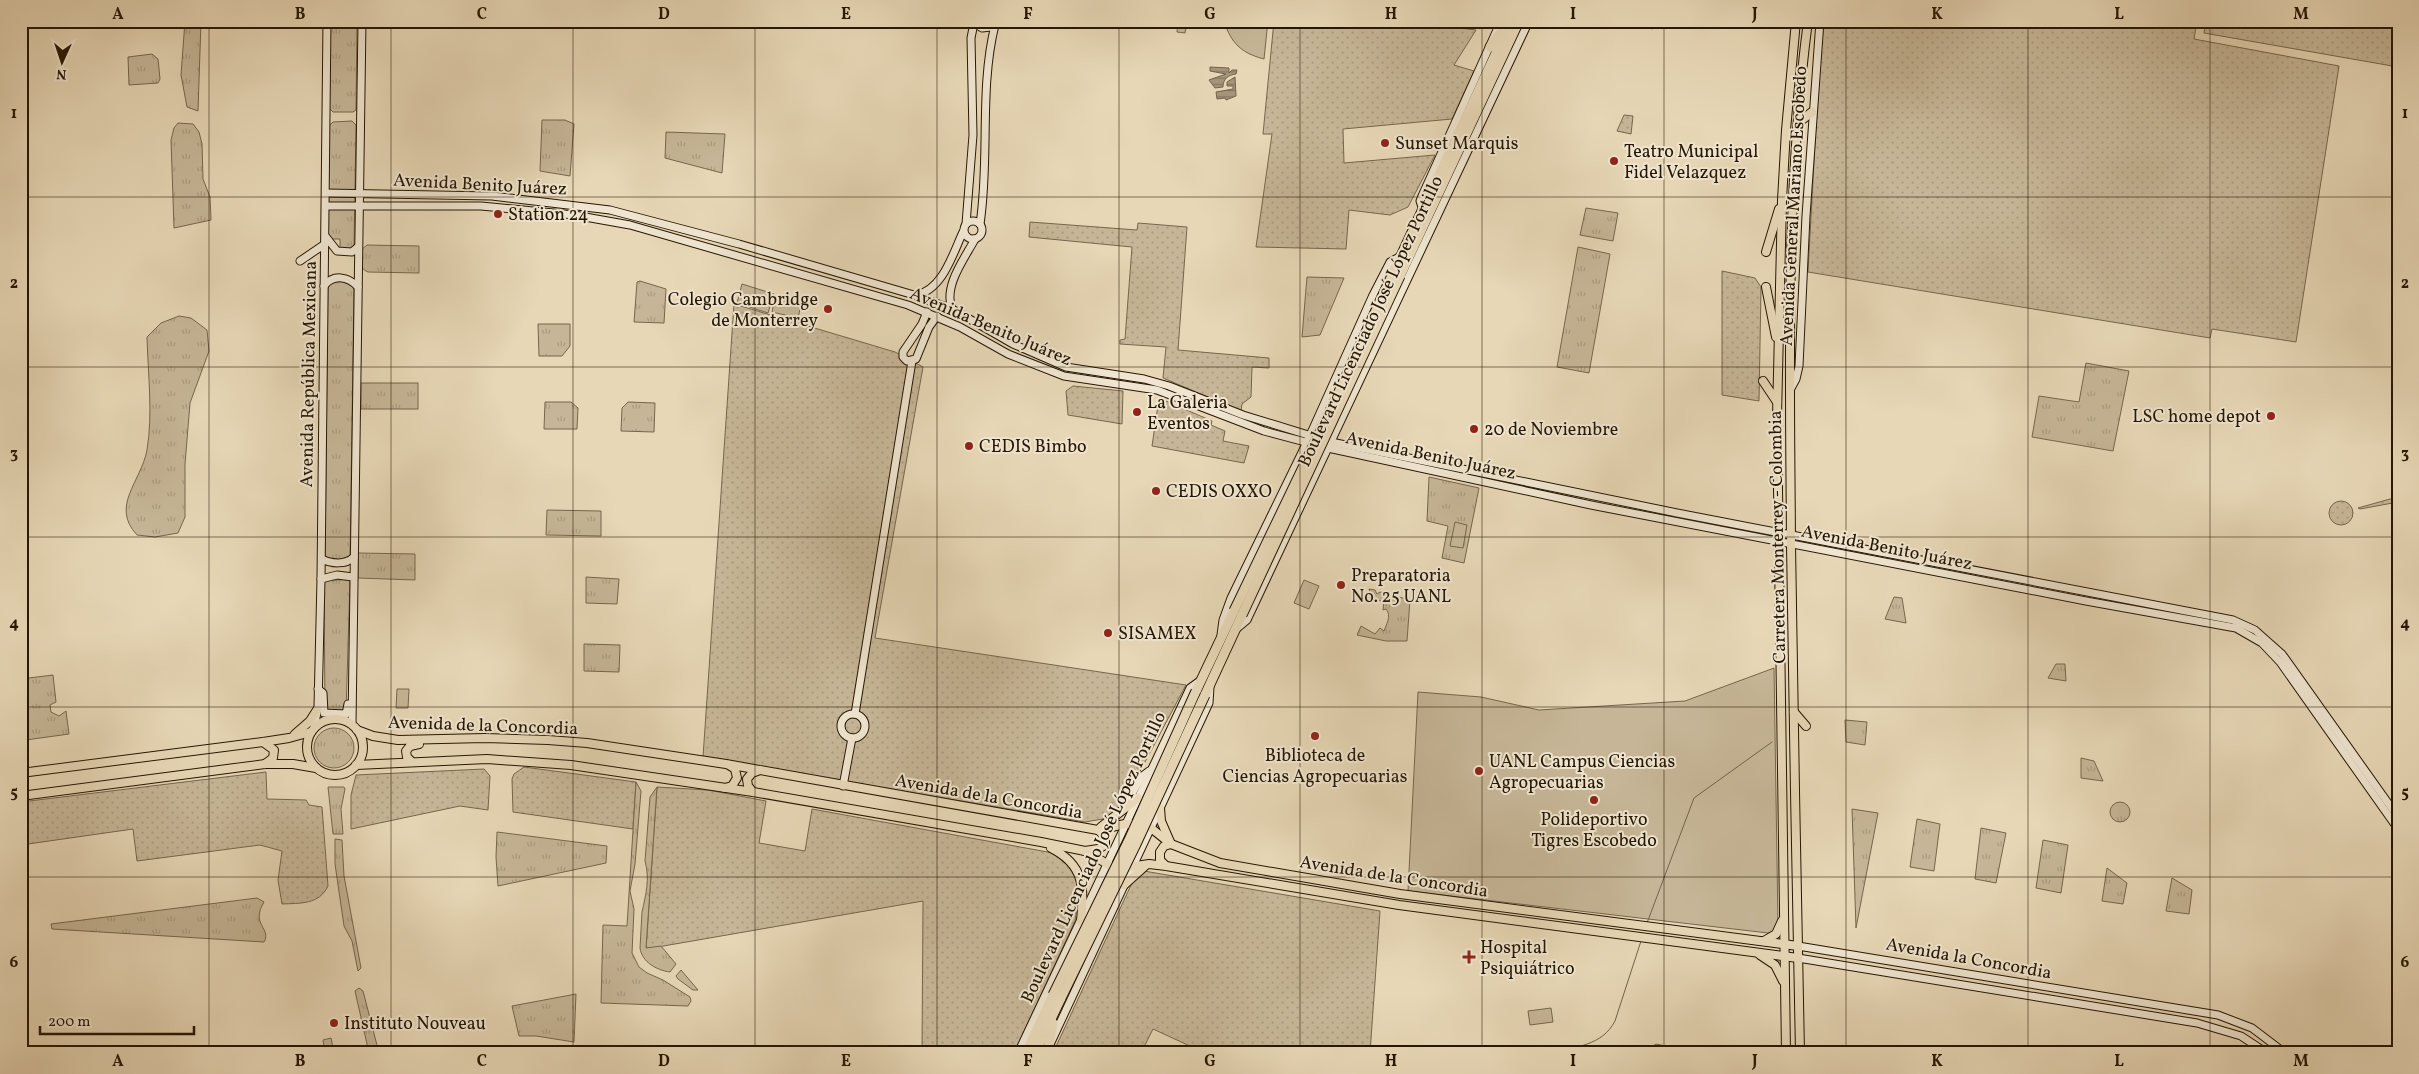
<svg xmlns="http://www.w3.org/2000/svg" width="2419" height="1074" font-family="Vollkorn,serif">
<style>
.grass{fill:url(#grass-dots);stroke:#76664c}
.park{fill:url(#park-tufts);stroke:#76664c}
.pitch{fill:#c6b697;stroke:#76664c}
.water{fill:url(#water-rules);stroke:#726249}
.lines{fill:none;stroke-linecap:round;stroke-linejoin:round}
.stream{stroke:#726249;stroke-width:1}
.secondary-casing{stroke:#251602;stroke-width:9}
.primary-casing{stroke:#251602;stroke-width:10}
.highway-casing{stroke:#251602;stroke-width:11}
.secondary{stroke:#efe5d0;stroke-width:7}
.primary{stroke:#e7d7b6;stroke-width:8}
.highway{stroke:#e7d7b6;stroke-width:9}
.highway-bridge-casing{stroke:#251602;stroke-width:11;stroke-linecap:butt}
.highway-bridge{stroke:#e7d7b6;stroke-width:9}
.grid{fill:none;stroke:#251602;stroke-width:1;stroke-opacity:0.55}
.poi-dot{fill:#8f2418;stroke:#efe5d0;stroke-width:2}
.labels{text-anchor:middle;stroke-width:4;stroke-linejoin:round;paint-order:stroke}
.poi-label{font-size:18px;fill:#251602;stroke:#efe5d0;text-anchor:start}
.street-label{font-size:18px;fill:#251602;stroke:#efe5d0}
.neatline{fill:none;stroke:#251602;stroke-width:2}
.grid-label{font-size:16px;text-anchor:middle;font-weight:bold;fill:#251602}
</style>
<defs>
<pattern id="grass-dots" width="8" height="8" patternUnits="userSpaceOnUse" patternTransform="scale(1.25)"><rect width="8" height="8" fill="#c6b697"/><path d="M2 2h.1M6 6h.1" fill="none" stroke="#aa9c80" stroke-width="1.8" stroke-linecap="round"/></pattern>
<pattern id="park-tufts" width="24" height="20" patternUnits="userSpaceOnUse" patternTransform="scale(1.25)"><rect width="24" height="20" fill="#c6b697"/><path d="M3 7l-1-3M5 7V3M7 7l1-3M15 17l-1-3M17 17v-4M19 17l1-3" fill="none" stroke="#aa9c80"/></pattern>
<pattern id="water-rules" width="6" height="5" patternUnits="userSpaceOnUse" patternTransform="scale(1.25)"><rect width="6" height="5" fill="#a59579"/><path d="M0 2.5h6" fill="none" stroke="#867961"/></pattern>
</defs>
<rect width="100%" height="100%" fill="#e7d7b6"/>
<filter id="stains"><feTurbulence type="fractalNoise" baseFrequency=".004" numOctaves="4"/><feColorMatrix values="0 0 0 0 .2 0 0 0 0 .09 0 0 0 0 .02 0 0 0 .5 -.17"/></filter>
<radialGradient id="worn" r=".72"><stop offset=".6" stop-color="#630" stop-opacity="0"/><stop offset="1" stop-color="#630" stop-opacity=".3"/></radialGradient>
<g class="grass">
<polygon points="1274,21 1402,21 1476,30 1454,65 1474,71 1452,119 1343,129 1344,163 1435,155 1408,207 1390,215 1349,210 1346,249 1256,247 1272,134 1263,134"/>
<polygon points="1824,21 2197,21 2194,39 2339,66 2296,342 2212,329 2210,338 1808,272 1819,69"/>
<polygon points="2206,21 2398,21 2398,67 2204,33"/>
<polygon points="1624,115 1633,116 1631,134 1617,131"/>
<polygon points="1030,222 1137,230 1138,223 1187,227 1178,350 1269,358 1269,368 1252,367 1251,397 1242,404 1241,411 1163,378 1166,347 1120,344 1120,340 1125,339 1132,247 1029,237"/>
<polygon points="1722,271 1755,278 1761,287 1759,401 1722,395"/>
<polygon points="734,304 895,352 923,367 875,638 1186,685 1120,809 1109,818 1085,822 703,757"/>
<polygon points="1073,386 1123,391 1122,424 1068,415 1066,391"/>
<polygon points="1159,398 1212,421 1211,425 1225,431 1223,441 1249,446 1244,463 1152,446"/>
<polygon points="2390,499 2398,499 2398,502 2360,509 2358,508"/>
<circle cx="2341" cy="513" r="12"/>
<polygon points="524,767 636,782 633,829 513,812 512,779 514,774"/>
<polygon points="484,769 490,776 488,810 460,806 351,829 351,795 356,775"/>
<path d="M266,772L267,799L306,800L309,805L322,807L328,886C319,905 300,903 282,904L278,880L282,851L260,845L137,861L133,829L21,845V802Z"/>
<polygon points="657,787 708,790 766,801 759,843 805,851 812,809 1053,853 1071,868 1076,877 1079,891 1075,921 1014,1053 922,1053 923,901 646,949"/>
<polygon points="1138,870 1380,911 1370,1053 1205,1053 1153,1029 1141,1053 1053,1053"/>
</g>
<g class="park">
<polygon points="185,21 201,21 198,111 187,107 181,75"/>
<polygon points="330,21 357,21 356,110 353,112 333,112 329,108"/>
<polygon points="1639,21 1661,21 1652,29 1643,26"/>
<polygon points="152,54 158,59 160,79 158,83 129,85 128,57"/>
<polygon points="542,120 565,120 574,124 570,176 540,171"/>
<polygon points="352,121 356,125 354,248 340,251 340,239 331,239 327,233 329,126 333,122"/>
<polygon points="178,123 193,124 199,132 202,144 203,179 210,197 211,220 174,228 171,140 174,128"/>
<polygon points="666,132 725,134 722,173 665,158"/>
<polygon points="1586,208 1618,213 1613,241 1580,235"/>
<path d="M367,245L419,246V273L368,272C358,268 360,260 360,251Z"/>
<polygon points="1578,247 1610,254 1589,373 1557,367"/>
<polygon points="1307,277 1344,278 1320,335 1302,337"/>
<polygon points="345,280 354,287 350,560 325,562 328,284 331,281"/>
<polygon points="640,281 666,289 664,323 634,322 637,282"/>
<path d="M179,316L191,318L207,330L209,351L190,403L185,464V517L178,533L155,537L137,535C110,506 141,482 147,450C153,414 148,374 147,337L161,323Z"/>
<polygon points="538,324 570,324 570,346 562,356 539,356"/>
<polygon points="2086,363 2129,371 2113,451 2032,437 2039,396 2079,402"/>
<rect x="361" y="383" width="57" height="26"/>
<polygon points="545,402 571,402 578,408 577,429 544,429"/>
<polygon points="628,402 655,403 654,432 621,431 622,408"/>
<polygon points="1429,477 1479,488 1464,563 1442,558 1448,526 1427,521"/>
<polygon points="547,510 601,511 601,536 546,535"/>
<polygon points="358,553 415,554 415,580 358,578"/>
<polygon points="586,577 619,579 617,604 586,603"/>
<polygon points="350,579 346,713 325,712 324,581"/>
<path d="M1369,589L1375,590L1377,594L1380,592L1410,600L1407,641H1386L1357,635L1361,626L1375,634L1380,628L1384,631C1386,625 1392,616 1386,609L1383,610L1384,601L1369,599L1371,594Z"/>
<polygon points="1894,597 1902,598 1906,623 1885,619"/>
<polygon points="584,644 620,645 619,672 584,671"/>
<polygon points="2056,664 2065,664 2066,681 2048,678"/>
<polygon points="53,675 56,702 50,705 51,712 59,716 66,711 69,734 26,740 22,715 29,710 25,702 21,701 21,679"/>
<polygon points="1845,720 1867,722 1865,745 1846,742"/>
<circle cx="334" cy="748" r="20"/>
<polygon points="2081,758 2094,761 2103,781 2081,778"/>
<polygon points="636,782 641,791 635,864 630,891 634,909 632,953 639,967 647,973 663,980 690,997 691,1001 688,1006 601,1003 603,925 627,926"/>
<polygon points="328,787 344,787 345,789 341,809 343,834 333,834"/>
<path d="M657,787L646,948L661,946L676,964L670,972C656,970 642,962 640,948C641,936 641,924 642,912C646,894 650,879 645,861L650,797Z"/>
<circle cx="2120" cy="812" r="10"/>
<polygon points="1852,809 1878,813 1856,928"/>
<polygon points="1917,819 1940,824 1934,871 1910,867"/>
<polygon points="1981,828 2006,833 1996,883 1975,879"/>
<polygon points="497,832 607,846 606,863 498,886 496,857"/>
<polygon points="335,839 342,840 344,876 361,968 358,971 352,941 344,926 335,864"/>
<polygon points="2043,840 2068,845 2061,893 2036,888"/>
<polygon points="2107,868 2127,883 2123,904 2102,901"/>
<polygon points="2172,878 2192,890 2189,914 2166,911"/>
<path d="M257,898L264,902C250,925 272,928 264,942L52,929L51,924Z"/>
<polygon points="681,970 698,990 693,990 678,979 676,976"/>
<polygon points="359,988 363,991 379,1053 369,1053 355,991"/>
<polygon points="576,994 574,1042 536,1036 519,1036 512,1006"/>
<polygon points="1656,1044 1666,1046 1660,1053 1647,1053 1648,1049"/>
</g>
<g class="pitch">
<polygon points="1178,21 1187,21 1185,33 1177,32"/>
<path d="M1224,21H1268L1264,59C1241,53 1231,43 1224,21Z"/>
<polygon points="742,284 774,294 768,313 737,303"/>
<polygon points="775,298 801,305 798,318 772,312"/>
<polygon points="1455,522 1467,525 1463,548 1450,546"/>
<polygon points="1304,580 1319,586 1309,609 1294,603"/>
<polygon points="1774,668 1778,925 1774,931 1768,933 1408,891 1418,692 1481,697 1539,710 1685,701"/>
<polygon points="397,689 409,689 408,708 396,708"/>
<polygon points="1551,1008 1553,1022 1530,1025 1528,1011"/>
<polygon points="331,1038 334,1052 325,1053 323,1040"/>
</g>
<g class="water">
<path d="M1210,67L1229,68V73L1232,70H1237L1236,74C1228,75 1223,79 1223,87L1215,88L1209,80L1226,74L1210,71Z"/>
<polygon points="1235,77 1236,96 1226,100 1225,98 1217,99 1216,92 1233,89 1233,86 1227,86 1227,82"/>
</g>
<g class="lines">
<g class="stream">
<polyline points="1647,923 1694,798 1772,742"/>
<path d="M1549,1053C1575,1047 1602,1046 1615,1021L1641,941"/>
</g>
<defs>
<g id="secondary">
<polyline points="972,22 982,28 991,27 995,24"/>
<polyline points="326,193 492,196 610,210 739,244 914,295 952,309 1013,344 1066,367 1144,379 1169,386 1243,415 1331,442 1677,513 2233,620 2255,630 2282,654 2398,817"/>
<polyline points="326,206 481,206 574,215 630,225 908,305 960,327 1008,354 1064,376 1157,390 1264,431 1328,448 1591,505 2086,601 2236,628 2262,643 2280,662 2398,829"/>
<polyline points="1423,210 1420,201 1422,196 1501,21"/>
<circle cx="973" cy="230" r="9"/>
<polyline points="966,224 973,135 971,38 974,23"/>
<path d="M980,224C990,158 979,89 995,25"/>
<polyline points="326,237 337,251 352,252 358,247"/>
<polyline points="300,261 325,244"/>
<path d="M324,286C333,274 348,276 358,287"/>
<path d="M916,295C943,290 953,253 963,232"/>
<path d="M952,309C943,286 965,258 975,239"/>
<polyline points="927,312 922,324 903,352 903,357 907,361 916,359 929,327 937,316"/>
<polyline points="1790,390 1796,379 1799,366 1806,216 1820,21"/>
<path d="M322,559C331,564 346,565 354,557"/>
<polyline points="321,579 337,575 353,577"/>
<polyline points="1235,630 1247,620 1529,21"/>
<polyline points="1221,635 1223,620 1231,598 1307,442 1373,295 1390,262 1401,256"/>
<polyline points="318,689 323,693 324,713 346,714 348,704"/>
<circle cx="853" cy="726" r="12"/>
<polyline points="855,714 912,361"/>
<polyline points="352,724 362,21"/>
<polyline points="314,728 318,707 321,579 327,21"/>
<polyline points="843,786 852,738"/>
<polyline points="1125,807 1141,777 1149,771"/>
<polyline points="1798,946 2218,1015 2252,1028 2285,1053"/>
<polyline points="1798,958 2197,1023 2241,1036 2267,1053"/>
<polyline points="1018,1053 1190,688 1201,680"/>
<polyline points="1046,1053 1196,731 1209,703 1210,687"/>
</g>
<g id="primary">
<polyline points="1798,123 1812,112"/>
<polyline points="1766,252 1779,209"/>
<polyline points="1766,287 1776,337"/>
<polyline points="1763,381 1777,402"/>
<polyline points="1794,712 1806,726"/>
<circle cx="335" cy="747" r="28"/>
<polyline points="357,730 373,736 398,740 485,738 548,740 587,743 726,764 1098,830 1125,824 1140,824 1151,828 1171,844 1220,863 1400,894 1798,946"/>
<polyline points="295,734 310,721 317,710"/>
<polyline points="263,742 274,750 273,758 265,764"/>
<polyline points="412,762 407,757 406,751 410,746 419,744"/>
<polyline points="356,765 487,759 571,765 753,792 1041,842 1085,851 1116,869 1149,864 1166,866 1399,905 1798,958"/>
<polyline points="21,773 263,742 289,738 311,732"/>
<polyline points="725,788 732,786 737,778 735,769 729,765"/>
<polyline points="753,792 748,786 747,779 752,773 760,770"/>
<polyline points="21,796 265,764 293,764 316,768"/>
<polyline points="1160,808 1161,821 1171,844 1164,846 1160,852 1160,860 1166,866"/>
<polyline points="1101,827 1138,798"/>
<path d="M1051,848C1085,865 1084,888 1081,921"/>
<polyline points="1085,851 1098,849 1105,845 1105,836 1098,830"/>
<polyline points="1124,885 1145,866"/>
<polyline points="1764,941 1776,934 1782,921"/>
<polyline points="1760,955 1775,965 1783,981"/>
<polyline points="1786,1053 1777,417 1782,200 1786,130 1796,21"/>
<path d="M1800,1053C1797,883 1793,714 1791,544C1790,370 1785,195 1808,21"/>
</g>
<g id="highway">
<polyline points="1490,47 1504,28"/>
<polyline points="1393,273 1511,21"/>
<polyline points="1400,276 1519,21"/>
<polyline points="1196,691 1234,611"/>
<polyline points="1205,695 1242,615"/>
<polyline points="1048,1048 1053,1023"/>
<polyline points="1026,1053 1053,995"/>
<polyline points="1035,1053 1061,998"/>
</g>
</defs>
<use href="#secondary" class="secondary-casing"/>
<use href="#primary" class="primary-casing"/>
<use href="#highway" class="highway-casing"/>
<use href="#secondary" class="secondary"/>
<use href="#primary" class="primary"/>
<use href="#highway" class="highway"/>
<defs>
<g id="highway-bridge">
<polyline points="1234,611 1333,405 1393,273"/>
<polyline points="1242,615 1400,276"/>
<polyline points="1053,995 1129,840 1196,691"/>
<polyline points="1061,998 1136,844 1205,695"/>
</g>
</defs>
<use href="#highway-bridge" class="highway-bridge-casing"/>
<use href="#highway-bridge" class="highway-bridge"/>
</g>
<path class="grid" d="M209,21V1053M391,21V1053M573,21V1053M755,21V1053M937,21V1053M1119,21V1053M1300,21V1053M1482,21V1053M1664,21V1053M1846,21V1053M2028,21V1053M2210,21V1053M21,197H2398M21,367H2398M21,537H2398M21,707H2398M21,877H2398"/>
<g class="poi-dot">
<circle cx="1385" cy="143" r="5"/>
<circle cx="1614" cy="161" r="5"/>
<circle cx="498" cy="214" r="5"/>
<circle cx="828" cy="309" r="5"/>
<circle cx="1137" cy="412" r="5"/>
<circle cx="2271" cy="416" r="5"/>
<circle cx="1474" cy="429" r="5"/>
<circle cx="969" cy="446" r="5"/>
<circle cx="1156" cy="491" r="5"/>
<circle cx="1341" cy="585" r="5"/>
<circle cx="1108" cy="633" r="5"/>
<circle cx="1315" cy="736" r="5"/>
<circle cx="1479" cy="771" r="5"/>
<circle cx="1594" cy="800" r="5"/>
<path d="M1466.5 949.5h5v5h5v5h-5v5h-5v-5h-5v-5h5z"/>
<circle cx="334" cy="1023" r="5"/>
</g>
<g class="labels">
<g class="poi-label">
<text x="1395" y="149">Sunset Marquis</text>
<text x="1624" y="157">Teatro Municipal<tspan x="1624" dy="21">Fidel Velazquez</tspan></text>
<text x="508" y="220">Station 24</text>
<text x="818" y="305" text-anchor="end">Colegio Cambridge<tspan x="818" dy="21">de Monterrey</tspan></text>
<text x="1147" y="408">La Galeria<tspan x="1147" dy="21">Eventos</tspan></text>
<text x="2261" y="422" text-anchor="end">LSC home depot</text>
<text x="1484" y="435">20 de Noviembre</text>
<text x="979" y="452">CEDIS Bimbo</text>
<text x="1166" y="497">CEDIS OXXO</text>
<text x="1351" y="581">Preparatoria<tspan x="1351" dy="21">No. 25 UANL</tspan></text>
<text x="1118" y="639">SISAMEX</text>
<text x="1315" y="761" text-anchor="middle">Biblioteca de<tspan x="1315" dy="21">Ciencias Agropecuarias</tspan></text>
<text x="1489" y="767">UANL Campus Ciencias<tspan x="1489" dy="21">Agropecuarias</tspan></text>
<text x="1594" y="825" text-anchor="middle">Polideportivo<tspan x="1594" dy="21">Tigres Escobedo</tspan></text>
<text x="1480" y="953">Hospital<tspan x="1480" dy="21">Psiquiátrico</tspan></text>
<text x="344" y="1029">Instituto Nouveau</text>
</g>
<g class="street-label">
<text transform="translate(480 184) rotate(3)" y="6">Avenida Benito Juárez</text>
<text transform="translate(1793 206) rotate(-87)" y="6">Avenida General Mariano Escobedo</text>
<text transform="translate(1370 321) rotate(-65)" y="6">Boulevard Licenciado José López Portillo</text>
<text transform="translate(991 326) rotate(23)" y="6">Avenida Benito Juárez</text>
<text transform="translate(308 374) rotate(-89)" y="6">Avenida República Mexicana</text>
<text transform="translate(1431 455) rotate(12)" y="6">Avenida Benito Juárez</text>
<text transform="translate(1777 537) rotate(-91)" y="6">Carretera Monterrey - Colombia</text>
<text transform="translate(1887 547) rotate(11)" y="6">Avenida Benito Juárez</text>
<text transform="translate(483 725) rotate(2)" y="6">Avenida de la Concordia</text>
<text transform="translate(989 796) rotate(10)" y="6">Avenida de la Concordia</text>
<text transform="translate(1093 857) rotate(-65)" y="6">Boulevard Licenciado José López Portillo</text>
<text transform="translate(1394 876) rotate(9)" y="6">Avenida de la Concordia</text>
<text transform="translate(1969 958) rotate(10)" y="6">Avenida la Concordia</text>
</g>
</g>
<rect width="2419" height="1074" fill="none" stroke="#e7d7b6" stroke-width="55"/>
<g transform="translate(62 62) rotate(183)" stroke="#efe5d0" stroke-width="4" paint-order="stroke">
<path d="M0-4L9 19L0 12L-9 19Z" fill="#251602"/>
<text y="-8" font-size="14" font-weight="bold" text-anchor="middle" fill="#251602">N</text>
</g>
<path d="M40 1026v8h154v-8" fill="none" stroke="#251602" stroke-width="2.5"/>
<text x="48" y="1026" font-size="15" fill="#251602" stroke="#efe5d0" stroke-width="4" paint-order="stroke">200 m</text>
<rect x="28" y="28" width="2364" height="1018" class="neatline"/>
<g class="grid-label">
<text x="118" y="19">A</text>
<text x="300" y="19">B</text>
<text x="482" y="19">C</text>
<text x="664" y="19">D</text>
<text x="846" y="19">E</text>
<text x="1028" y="19">F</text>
<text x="1210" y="19">G</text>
<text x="1391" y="19">H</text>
<text x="1573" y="19">I</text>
<text x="1755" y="19">J</text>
<text x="1937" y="19">K</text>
<text x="2119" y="19">L</text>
<text x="2301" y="19">M</text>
<text x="14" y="118">1</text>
<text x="2405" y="118">1</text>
<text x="14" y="288">2</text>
<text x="2405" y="288">2</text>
<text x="14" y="458">3</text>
<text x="2405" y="458">3</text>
<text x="14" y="628">4</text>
<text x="2405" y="628">4</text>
<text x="14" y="797">5</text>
<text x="2405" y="797">5</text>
<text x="14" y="967">6</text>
<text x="2405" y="967">6</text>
<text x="118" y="1066">A</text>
<text x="300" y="1066">B</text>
<text x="482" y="1066">C</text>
<text x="664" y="1066">D</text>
<text x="846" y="1066">E</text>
<text x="1028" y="1066">F</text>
<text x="1210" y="1066">G</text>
<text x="1391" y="1066">H</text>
<text x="1573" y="1066">I</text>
<text x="1755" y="1066">J</text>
<text x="1937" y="1066">K</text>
<text x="2119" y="1066">L</text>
<text x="2301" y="1066">M</text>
</g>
<rect width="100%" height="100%" filter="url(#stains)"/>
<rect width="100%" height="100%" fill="url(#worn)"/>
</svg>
